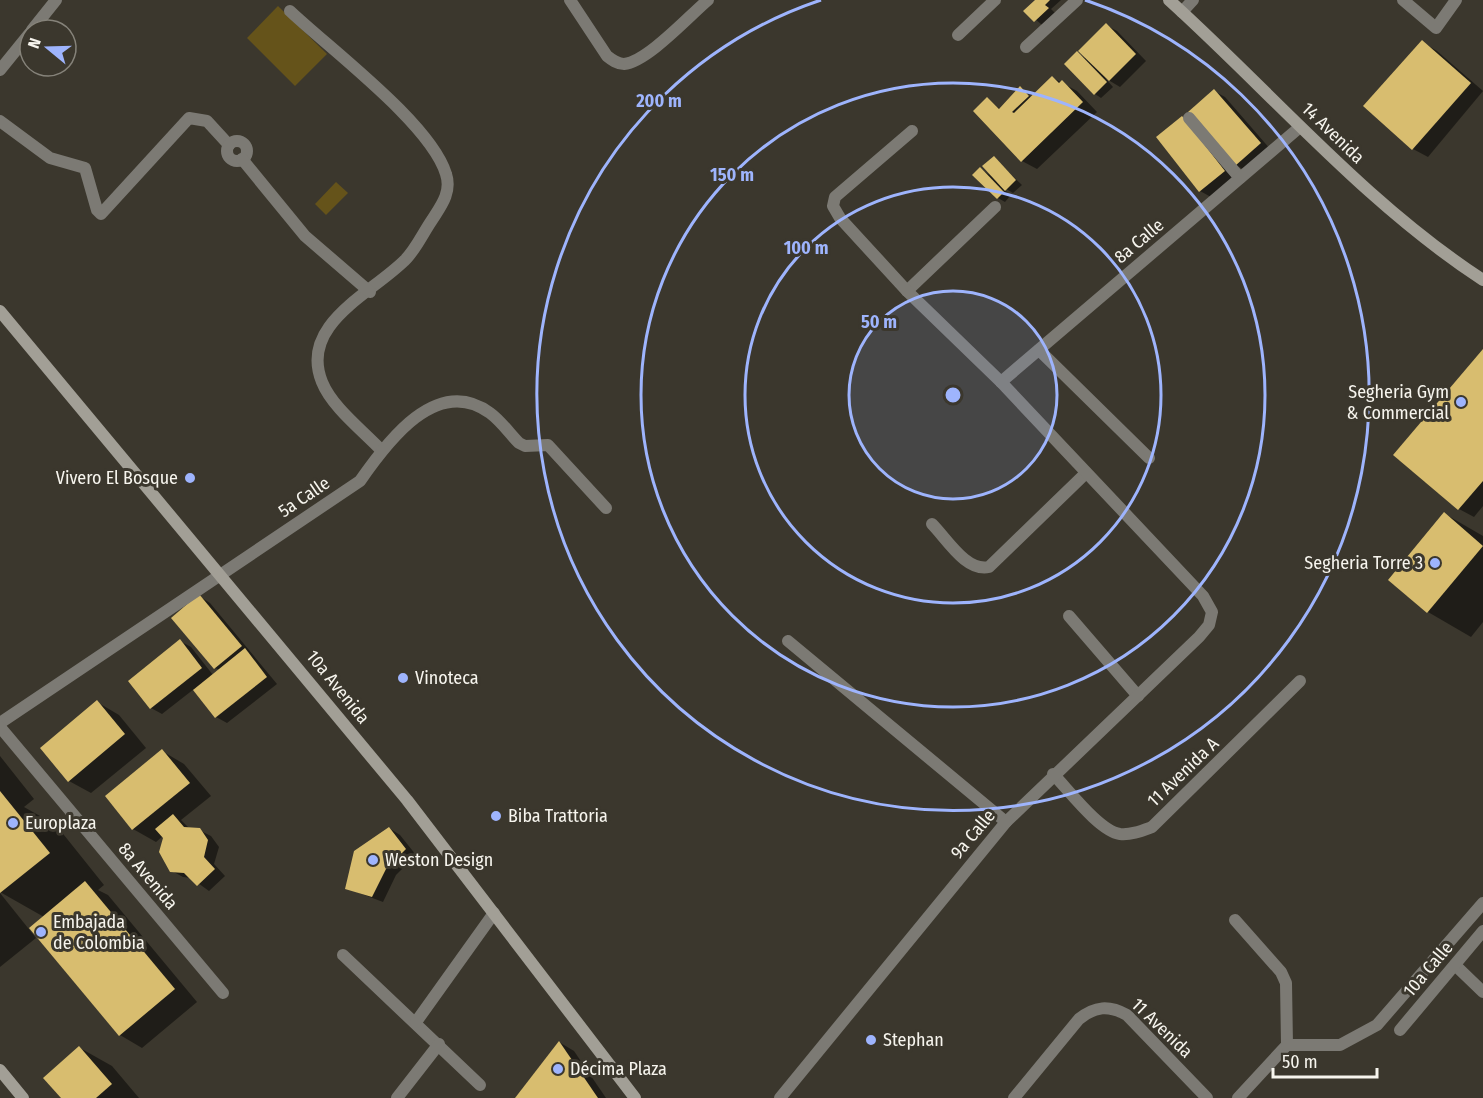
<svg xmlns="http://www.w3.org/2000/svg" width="1483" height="1098" font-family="'Fira Sans Condensed',sans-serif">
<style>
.green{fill:#65531a}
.shadow{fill:#0007}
.building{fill:#d8bd6f}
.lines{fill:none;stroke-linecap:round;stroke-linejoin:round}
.street{stroke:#7c7a74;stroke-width:12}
.secondary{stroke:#a29f96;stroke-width:12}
.ring{fill:none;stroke:#9eb4fd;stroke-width:3}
.poi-dot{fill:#9eb4fd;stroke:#3b372d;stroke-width:2}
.labels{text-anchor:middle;stroke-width:6;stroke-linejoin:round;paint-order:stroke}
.street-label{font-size:18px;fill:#f7f5ee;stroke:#3b372d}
.poi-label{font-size:18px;fill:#f7f5ee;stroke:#3b372d;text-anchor:start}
.centre{fill:#9eb4fd;stroke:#3b372d;stroke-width:3}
.ring-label{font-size:18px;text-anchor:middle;font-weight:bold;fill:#9eb4fd;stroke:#3b372d;stroke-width:6;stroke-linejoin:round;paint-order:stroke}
</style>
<rect width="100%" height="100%" fill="#3b372d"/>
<g class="green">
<polygon points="278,6 327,54 295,86 247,38"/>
<polygon points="336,182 348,193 326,215 315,204"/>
</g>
<g class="shadow">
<polygon points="1037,0 1061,0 1051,9 1055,13 1042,25 1026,11"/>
<polygon points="1106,25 1117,31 1146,61 1120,87 1105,78 1113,87 1101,98 1095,94 1077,53 1085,58"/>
<polygon points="1422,42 1437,51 1483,91 1428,157 1413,149"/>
<polygon points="1053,78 1077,91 1097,112 1037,169 1022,161 988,99 1000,109 1020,88 1032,98"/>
<polygon points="1214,91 1225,97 1271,150 1246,171 1236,165"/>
<polygon points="1182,118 1235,177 1211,197 1200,191"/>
<polygon points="994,158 1022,185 1013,193 1003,187 1010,196 1005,202 998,198 980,169 993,177"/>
<polygon points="1483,351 1483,506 1474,517 1459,509 1396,455"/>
<polygon points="1445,514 1483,536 1483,622 1471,637 1428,612 1390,580"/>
<polygon points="199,596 210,603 277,684 227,723 216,717 194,689 162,714 151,708 130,681 180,641 191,647 213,675 220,670 215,668"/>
<polygon points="97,702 119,715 146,748 91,793 69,781"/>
<polygon points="162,751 184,764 211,796 181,820 190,829 199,830 211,836 219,847 214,864 225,876 209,891 191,878 183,877 172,871 163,836 156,842 133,829 107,796"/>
<polygon points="0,756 34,799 24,807 56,825 104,885 98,890 108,895 197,1002 142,1048 120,1035 44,917 0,892"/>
<polygon points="389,828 400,835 416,855 396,875 383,902 346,888"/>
<polygon points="0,893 36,938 0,967"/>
<polygon points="559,1042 574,1051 606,1098 517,1098"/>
<polygon points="80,1048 112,1066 139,1098 63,1098"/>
</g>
<g class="building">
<polygon points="1035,0 1050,0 1045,5 1049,8 1034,22 1023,11"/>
<polygon points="1106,23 1136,54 1109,81 1078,51"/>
<polygon points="1422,40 1471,83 1412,150 1363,106"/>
<polygon points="1077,51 1107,82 1094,95 1064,64"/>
<polygon points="1052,76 1059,83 1062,80 1083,102 1021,162 973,111 987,97 999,109 1020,86 1029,96 1012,112 1014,113"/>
<polygon points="1214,89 1261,143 1235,166 1188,112"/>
<polygon points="1182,116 1225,171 1199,192 1156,137"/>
<polygon points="994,156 1016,180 1005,191 982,166"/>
<polygon points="980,167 1004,192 997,199 972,175"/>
<polygon points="1483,349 1483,481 1458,510 1393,455"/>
<polygon points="1444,512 1483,546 1427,613 1388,580"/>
<polygon points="199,594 242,646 214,669 171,618"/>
<polygon points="180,639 202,668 150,709 128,681"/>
<polygon points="245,648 267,677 215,718 193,690"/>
<polygon points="97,700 125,734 68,782 40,748"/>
<polygon points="162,749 190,783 132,830 105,796"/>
<polygon points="0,791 50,853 0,893"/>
<polygon points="173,814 184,827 200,828 208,840 204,857 215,869 197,886 184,873 170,872 159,852 163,838 155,829"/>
<polygon points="389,827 406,849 386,869 372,897 345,889 354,851"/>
<polygon points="85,881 175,989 119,1036 29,928"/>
<polygon points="559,1041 598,1098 515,1098"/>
<polygon points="79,1046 112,1084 96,1098 61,1098 43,1078"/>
</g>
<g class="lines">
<g class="street">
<path d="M570,0L607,56C612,60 617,64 624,64C647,62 689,16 708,0"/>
<polyline points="1403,0 1436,28 1456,0"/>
<path d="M290,11C330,49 431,124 446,174C452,192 441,206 432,220C423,233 415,251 404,261C369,295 299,325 322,382C332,407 362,430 381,450"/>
<polyline points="1182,12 1193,0"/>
<polyline points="32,30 56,0"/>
<polyline points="958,35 995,0"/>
<polyline points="1026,47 1077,0"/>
<polyline points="0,70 30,33"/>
<polyline points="1189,118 1240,178"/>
<polyline points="0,121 50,158 85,168 97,210 101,214 189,118 207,121 229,145"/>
<circle cx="237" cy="151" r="10"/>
<polyline points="242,159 305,236 370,292"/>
<polyline points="907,291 995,207"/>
<polyline points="1039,350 1149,458"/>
<polyline points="1001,382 1300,127"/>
<path d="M932,524C947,539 966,572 989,567L1086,473"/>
<polyline points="1069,616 1138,696"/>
<polyline points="788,641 1006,822"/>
<path d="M0,723L360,481C387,442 437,374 490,413C501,421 510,434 519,443L525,446L548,445L606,508"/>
<polyline points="0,727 223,993"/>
<path d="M1053,774C1068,789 1099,831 1120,834C1131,835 1141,831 1152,827L1300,681"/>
<polyline points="1235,920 1281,972 1286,983 1287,1045 1238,1098"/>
<polyline points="343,955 480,1085"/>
<polyline points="1455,965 1483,992"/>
<polyline points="416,1022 494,913"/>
<polyline points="1400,1030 1483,931"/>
<polyline points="1287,1045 1340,1045 1377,1025 1483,903"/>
<polyline points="397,1098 439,1044"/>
<polyline points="780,1098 1006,822 1199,637 1209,625 1212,612 1203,596 1001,382 907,291 840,218 833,206 835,197 912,131"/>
<path d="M1014,1098L1079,1019C1095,1006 1109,1005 1127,1015L1207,1098"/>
</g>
<g class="secondary">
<path d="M1169,0C1273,94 1365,203 1483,280"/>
<polyline points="0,311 407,800 635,1098"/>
<polyline points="0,1070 23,1098"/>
</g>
</g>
<circle cx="953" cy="395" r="104" fill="#9eb4fd" fill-opacity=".12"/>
<g class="ring">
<circle cx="953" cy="395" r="104"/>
<circle cx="953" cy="395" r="208"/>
<circle cx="953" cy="395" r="312"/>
<path d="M1085 0A416 416 0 1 1 821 0"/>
</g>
<g class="poi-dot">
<circle cx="1461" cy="402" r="6"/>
<circle cx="190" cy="478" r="6"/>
<circle cx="1435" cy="563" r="6"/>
<circle cx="403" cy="678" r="6"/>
<circle cx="496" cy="816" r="6"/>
<circle cx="13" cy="823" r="6"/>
<circle cx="373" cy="860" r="6"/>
<circle cx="41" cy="932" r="6"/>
<circle cx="871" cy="1040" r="6"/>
<circle cx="558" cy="1069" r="6"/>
</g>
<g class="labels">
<g class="street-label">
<text transform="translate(1333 133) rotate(44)" y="6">14 Avenida</text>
<text transform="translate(1139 241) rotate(-40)" y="6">8a Calle</text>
<text transform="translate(304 497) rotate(-34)" y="6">5a Calle</text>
<text transform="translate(338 687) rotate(51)" y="6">10a Avenida</text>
<text transform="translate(1183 772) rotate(-44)" y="6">11 Avenida A</text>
<text transform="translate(973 834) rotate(-50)" y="6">9a Calle</text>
<text transform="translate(148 876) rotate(50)" y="6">8a Avenida</text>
<text transform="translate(1428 969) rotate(-50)" y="6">10a Calle</text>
<text transform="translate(1162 1028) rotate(44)" y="6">11 Avenida</text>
</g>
<g class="poi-label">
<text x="1449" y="398" text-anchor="end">Segheria Gym<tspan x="1449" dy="21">&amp; Commercial</tspan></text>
<text x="178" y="484" text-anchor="end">Vivero El Bosque</text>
<text x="1423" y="569" text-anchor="end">Segheria Torre 3</text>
<text x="415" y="684">Vinoteca</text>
<text x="508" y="822">Biba Trattoria</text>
<text x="25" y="829">Europlaza</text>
<text x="385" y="866">Weston Design</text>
<text x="53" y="928">Embajada<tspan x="53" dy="21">de Colombia</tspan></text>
<text x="883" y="1046">Stephan</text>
<text x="570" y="1075">Décima Plaza</text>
</g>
</g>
<circle cx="953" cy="395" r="9" class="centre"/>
<g class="ring-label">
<text x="659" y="107">200 m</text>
<text x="732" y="181">150 m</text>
<text x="806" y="254">100 m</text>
<text x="879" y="328">50 m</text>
</g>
<g transform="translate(48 48) rotate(289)"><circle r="28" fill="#3b372d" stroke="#86837a" stroke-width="1.5"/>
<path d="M0-4.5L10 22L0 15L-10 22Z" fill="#9eb4fd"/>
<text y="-9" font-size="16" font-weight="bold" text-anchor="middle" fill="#f7f5ee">N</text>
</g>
<path d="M1273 1068v9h104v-9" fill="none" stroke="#f7f5ee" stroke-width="3"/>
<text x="1282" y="1068" font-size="18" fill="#f7f5ee" stroke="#3b372d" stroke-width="4.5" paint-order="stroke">50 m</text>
</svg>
